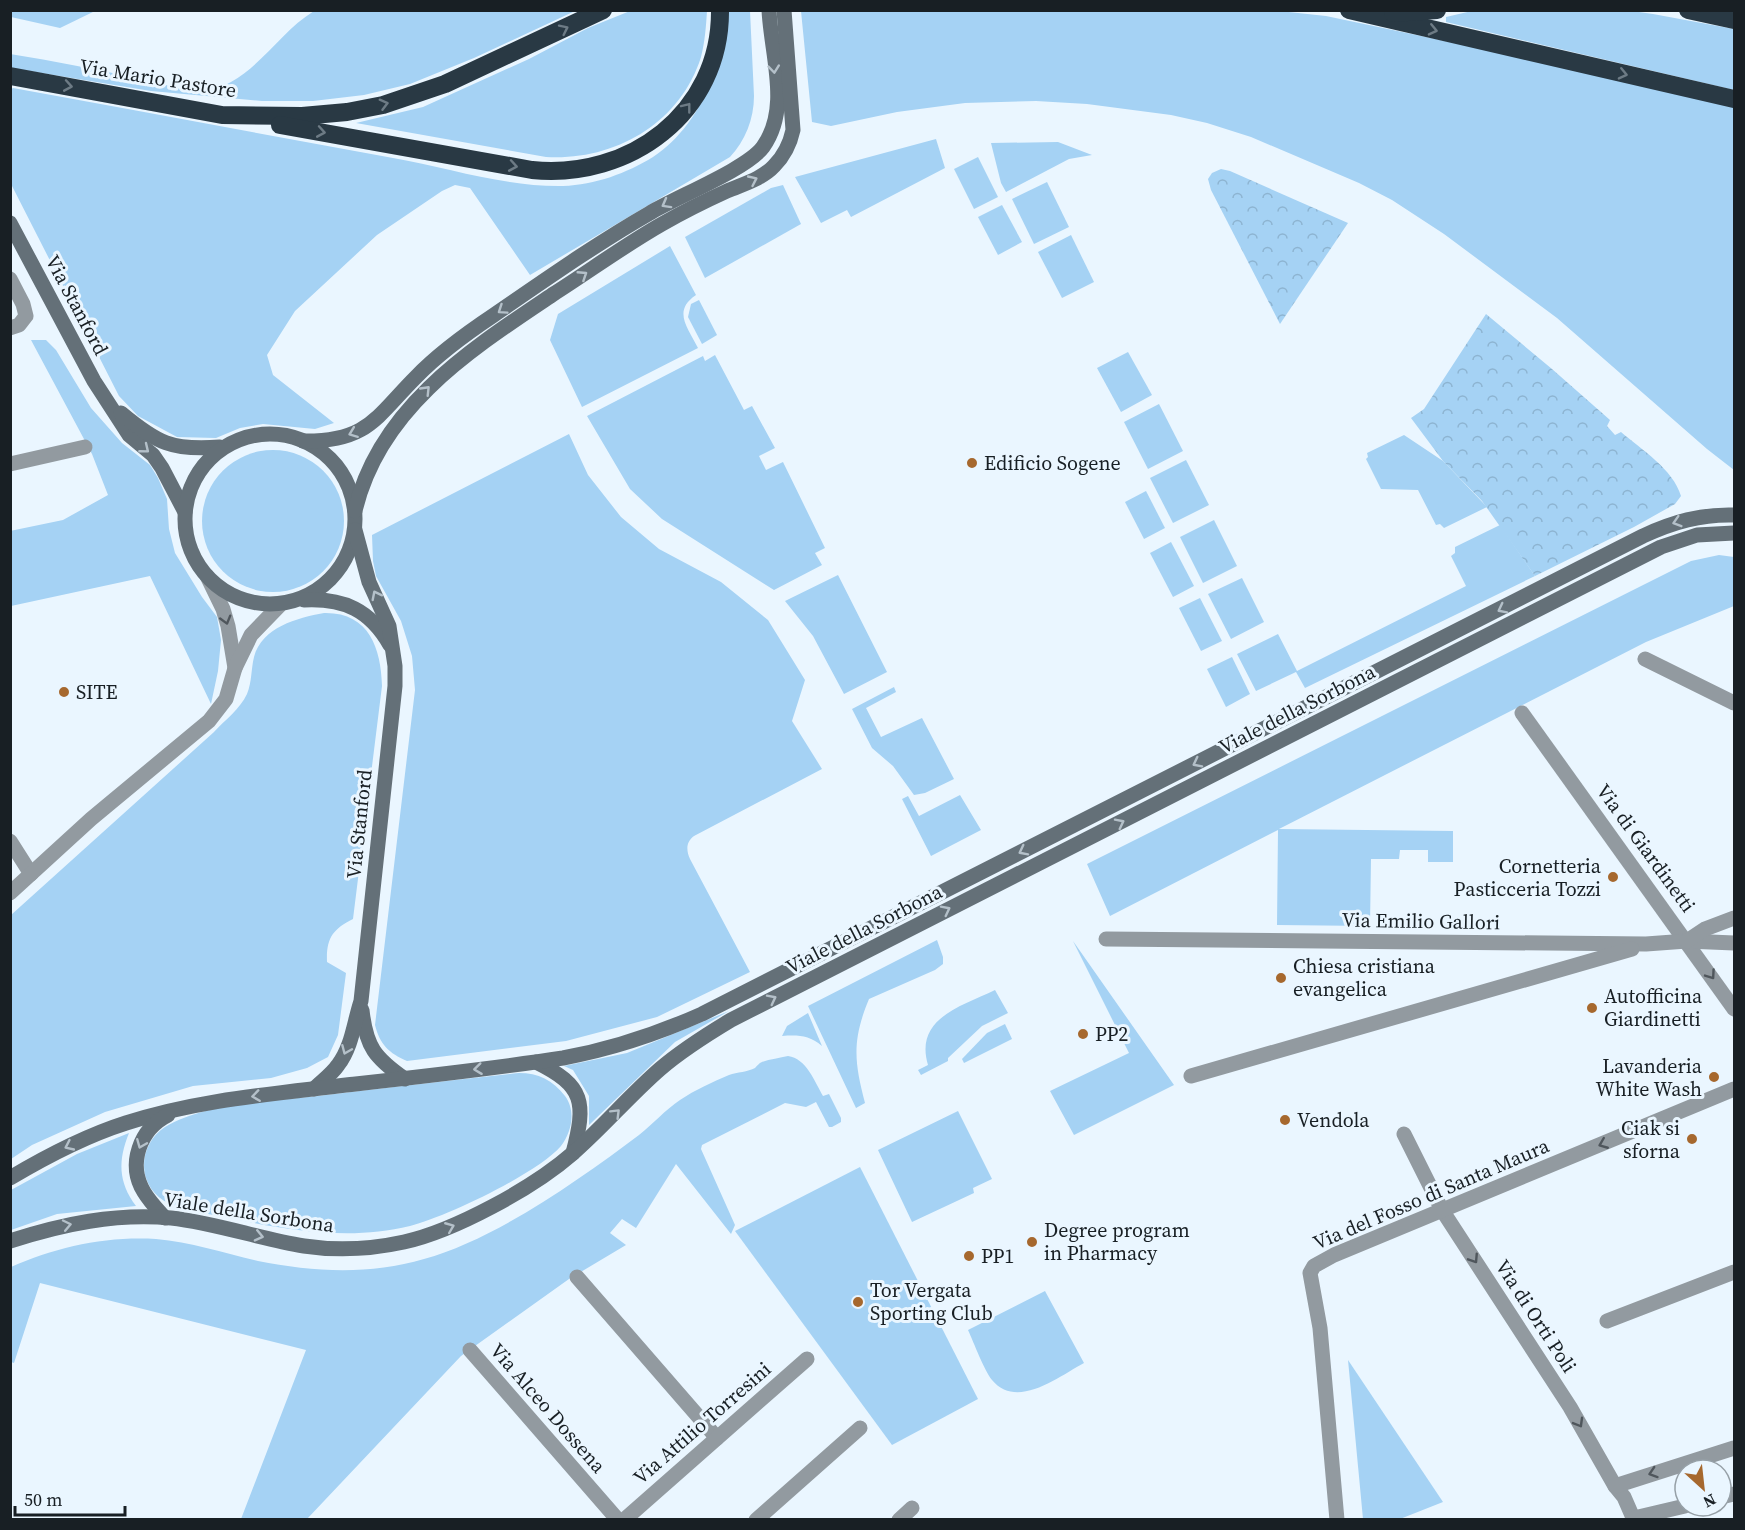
<svg xmlns="http://www.w3.org/2000/svg" width="1745" height="1530" font-family="'Source Serif 4',serif">
<style>
.green{fill:#a5d2f4}
.forest{fill:url(#forest-crowns)}
.lines{fill:none;stroke-linecap:round;stroke-linejoin:round}
.street{stroke:#929aa0;stroke-width:15}
.secondary{stroke:#647078;stroke-width:15}
.highway{stroke:#293944;stroke-width:18}
.oneway{stroke:#6d7b85}
.oneway2{stroke:#b4c0c9}
.oneway3{stroke:#4f565c}
.poi-dot{fill:#a6682e;stroke:#eaf6ff;stroke-width:2}
.labels{text-anchor:middle;stroke-width:6;stroke-linejoin:round;paint-order:stroke}
.street-label{font-size:20px;fill:#181f24;stroke:#eaf6ff}
.poi-label{font-size:20px;fill:#181f24;stroke:#eaf6ff;text-anchor:start}
</style>
<defs>
<pattern id="forest-crowns" width="20" height="18" patternUnits="userSpaceOnUse" patternTransform="scale(1.5)"><rect width="20" height="18" fill="#a5d2f4"/><path d="M2 6a3 3 0 1 1 6 0M12 15a3 3 0 1 1 6 0" fill="none" stroke="#8db4d1"/></pattern>
</defs>
<rect width="100%" height="100%" fill="#eaf6ff"/>
<g class="green">
<polygon points="11,10 95,10 95,11 60,28 11,17"/>
<polygon points="1269,10 1326,16 1550,63 1734,107 1734,470 1707,449 1557,318 1444,234 1392,200 1359,183 1251,137 1207,123 1171,115 1087,104 1036,101 965,103 897,112 831,126 812,122 801,11"/>
<polygon points="1476,10 1625,10 1653,14 1734,29 1734,90 1446,22 1446,17"/>
<path d="M314,11H575L474,58L410,84L364,95L313,101H262L151,91L11,68L10,54C54,61 98,70 142,79C156,82 182,90 195,91C207,91 221,88 231,82C263,64 283,30 314,11Z"/>
<path d="M630,11H707C706,26 705,42 701,57C680,124 614,161 546,157L356,123L423,107L529,59L588,28Z"/>
<path d="M725,11H750L754,96C754,119 745,141 730,157L530,275L470,188L455,185L442,191L377,235L295,311L267,355L273,375L334,423L315,429L263,424L240,428L216,438L177,437L138,416L119,396L11,184L10,90L13,88C140,111 266,135 393,158C449,168 506,187 563,186C595,185 627,173 653,157C678,141 701,110 710,82C717,59 720,34 725,11Z"/>
<polygon points="936,139 945,168 851,217 847,210 821,223 795,177"/>
<polygon points="1058,142 1092,155 1069,159 1006,192 1001,183 991,143"/>
<polygon points="978,157 998,197 974,209 954,169"/>
<polygon points="1047,182 1069,227 1034,244 1012,199"/>
<polygon points="783,185 801,224 705,278 685,237 771,188"/>
<polygon points="1002,205 1022,242 998,255 978,217"/>
<polygon points="1071,235 1094,282 1062,298 1038,252"/>
<path d="M670,246L696,295C672,311 688,328 698,348L582,407L550,340L558,314Z"/>
<polygon points="699,300 717,335 702,344 688,317 691,304"/>
<polygon points="31,340 46,340 56,350 91,408 122,443 150,465 158,478 167,499 169,529 175,553 202,597 217,617 221,640 218,671 211,704 150,576 11,606 10,531 63,520 108,495 92,454"/>
<polygon points="1128,352 1152,395 1121,412 1097,368"/>
<polygon points="715,355 744,410 752,406 775,448 759,456 766,470 783,462 825,548 815,553 822,565 774,590 662,519 630,489 587,416 703,356 705,361"/>
<polygon points="1159,404 1183,451 1148,469 1124,422"/>
<path d="M569,434L588,475L621,517L659,549L721,582L768,620L805,680L792,721L822,769L694,836C686,842 686,850 690,859L750,972L657,1017L566,1041L407,1061C389,1053 380,1045 375,1025L415,690L412,656L401,621L376,576L373,561L372,535Z"/>
<polygon points="1404,435 1443,461 1487,507 1444,528 1440,524 1436,525 1418,490 1381,489 1366,459 1368,457 1367,453"/>
<circle cx="273" cy="521" r="71"/>
<polygon points="1186,460 1209,505 1173,523 1150,478"/>
<polygon points="1146,491 1165,528 1144,539 1125,502"/>
<polygon points="1214,520 1237,566 1203,583 1180,537"/>
<polygon points="1500,525 1535,576 1305,688 1296,672 1256,691 1237,654 1278,634 1297,671 1466,586 1451,556 1455,553 1455,547"/>
<polygon points="1171,542 1194,586 1173,597 1150,553"/>
<polygon points="1719,555 1734,557 1734,606 1646,642 1279,829 1453,831 1453,862 1428,862 1428,850 1400,850 1399,859 1371,859 1370,926 1277,925 1278,830 1110,916 1087,864 1691,561"/>
<polygon points="838,575 887,672 844,694 813,636 785,601"/>
<polygon points="1242,578 1264,622 1231,639 1208,594"/>
<polygon points="1200,598 1222,641 1201,651 1179,608"/>
<path d="M324,613C369,612 381,648 382,686L353,919C333,929 326,938 327,962L346,973L338,1035L328,1057L307,1068L271,1078L193,1086L105,1112L32,1145L11,1159V915L214,732C225,720 240,709 247,694C252,682 251,669 254,657C262,627 297,618 324,613Z"/>
<polygon points="1232,657 1250,694 1226,707 1207,669"/>
<polygon points="894,687 896,692 866,708 881,737 922,718 954,779 925,793 914,795 893,766 872,748 852,709"/>
<polygon points="960,795 981,830 931,856 902,799 908,796 919,816"/>
<path d="M937,940L943,957V964L935,970L869,999C852,1040 854,1061 865,1103L856,1108L808,1006Z"/>
<polygon points="1073,941 1174,1085 1074,1135 1050,1091 1129,1053"/>
<path d="M995,990L1008,1013L982,1026L948,1058V1061L921,1075L918,1070L928,1065C914,1018 962,1006 995,990Z"/>
<polygon points="729,1011 675,1042 589,1125 589,1096 573,1070 564,1066 627,1053"/>
<path d="M808,1013L822,1046C809,1035 798,1035 782,1036L787,1026Z"/>
<polygon points="1005,1024 1012,1039 964,1063 962,1059 987,1033"/>
<path d="M788,1056C806,1058 815,1082 823,1096L829,1094L841,1118V1122L832,1127H829L816,1102L806,1107L785,1103L702,1145L701,1149L735,1225L731,1234L676,1164L636,1228L622,1219L610,1233L626,1245L569,1279L461,1356L307,1519H241L306,1350L40,1283L14,1363L11,1362V1267C56,1247 106,1236 156,1239C191,1242 224,1253 258,1261C313,1272 370,1275 424,1259C496,1239 579,1180 639,1135C653,1124 665,1110 680,1100C695,1090 712,1082 729,1075C737,1072 748,1072 755,1068C757,1066 759,1063 762,1062C770,1059 780,1058 788,1056Z"/>
<path d="M519,1073C538,1073 553,1080 565,1096C576,1111 572,1131 561,1146C538,1173 446,1217 410,1226C349,1241 286,1230 225,1217C197,1211 157,1211 146,1178C140,1159 148,1138 165,1127C204,1103 273,1101 318,1096C385,1088 452,1080 519,1073Z"/>
<polygon points="958,1111 992,1179 973,1188 974,1193 912,1222 878,1150"/>
<path d="M129,1133C118,1160 118,1182 136,1206L57,1214L11,1230V1190L77,1154Z"/>
<polygon points="860,1167 978,1399 892,1445 735,1231"/>
<path d="M1045,1291L1084,1363C1058,1377 1017,1410 992,1380C984,1370 974,1343 968,1330Z"/>
<polygon points="1348,1360 1443,1502 1400,1519 1363,1519"/>
</g>
<g class="forest">
<polygon points="1221,169 1230,171 1348,223 1280,324 1211,190 1208,179 1212,173"/>
<path d="M1486,314L1552,369L1610,420L1607,426L1615,435L1621,432C1642,450 1673,469 1681,496L1675,504L1634,527L1535,576L1482,501L1443,461L1411,418L1424,409Z"/>
</g>
<g class="lines">
<g class="street">
<polyline points="10,279 23,304 26,316 19,325 10,328"/>
<polyline points="10,464 85,447"/>
<polyline points="207,576 223,609 228,626 235,668"/>
<polyline points="1645,659 1734,703"/>
<polyline points="1522,713 1734,1009"/>
<polyline points="10,841 31,874"/>
<polyline points="10,893 91,819 209,721 226,699 235,668 251,635 281,604"/>
<polyline points="1106,939 1646,944 1687,941 1734,943"/>
<polyline points="1687,941 1705,929 1734,918"/>
<polyline points="1191,1076 1632,949"/>
<polyline points="1404,1134 1442,1210 1570,1407 1615,1486 1624,1497 1634,1520"/>
<polyline points="577,1277 717,1438"/>
<polyline points="1607,1321 1734,1272"/>
<polyline points="470,1350 618,1520"/>
<polyline points="1615,1486 1734,1448"/>
<polyline points="1721,1497 1734,1494"/>
<polyline points="1634,1518 1685,1506"/>
<polyline points="624,1520 807,1359"/>
<polyline points="756,1520 860,1428"/>
<polyline points="899,1520 912,1508"/>
<polyline points="1337,1520 1320,1328 1310,1273 1314,1266 1334,1255 1734,1089"/>
</g>
<g class="secondary">
<polyline points="10,223 94,381 129,435 153,455 162,468 185,512"/>
<path d="M121,413C157,443 172,451 220,447"/>
<circle cx="270" cy="519" r="85"/>
<path d="M303,441C368,442 376,417 416,377C439,353 467,333 494,315C545,280 596,244 650,213C676,197 747,169 763,147C791,108 771,55 769,10"/>
<path d="M355,511C379,407 473,348 555,293C591,270 625,245 662,224C683,212 705,201 727,191C743,184 762,179 774,166C784,156 790,144 793,130L784,10"/>
<path d="M304,600C344,598 370,610 390,645"/>
<path d="M362,1010C366,1047 375,1058 405,1079"/>
<path d="M536,1062C585,1086 586,1103 573,1153"/>
<path d="M314,1089C322,1081 332,1074 338,1065C352,1047 354,1022 361,1001L395,686V666L389,626L369,582L355,530"/>
<path d="M10,1178C47,1156 85,1136 126,1123C197,1100 272,1094 346,1085C418,1077 491,1069 563,1058C612,1049 657,1034 702,1014L1643,536C1673,522 1701,514 1734,515"/>
<path d="M165,1218C158,1210 150,1202 144,1192C127,1164 140,1129 168,1115"/>
<path d="M10,1241C63,1224 115,1213 171,1218C216,1223 260,1239 304,1246C337,1251 372,1249 404,1242C454,1231 533,1188 572,1154C603,1127 629,1096 660,1069C682,1050 706,1035 731,1020L1661,547L1697,535L1734,533"/>
</g>
<g class="highway">
<polyline points="1349,10 1734,99"/>
<polyline points="1688,10 1734,20"/>
<polyline points="1393,13 1437,10"/>
<polyline points="10,76 222,115 302,116 347,112 383,105 445,84 603,10"/>
<path d="M280,125L532,170C629,180 721,113 720,10"/>
</g>
</g>
<defs><path id="oneway-chevron" d="M-2-3.5L2.5 0L-2 3.5" fill="none" stroke-width="1.6" stroke-linecap="round" stroke-linejoin="round" transform="scale(1.5)"/></defs>
<g class="oneway">
<use href="#oneway-chevron" transform="translate(564 29) rotate(-26)"/>
<use href="#oneway-chevron" transform="translate(1433 30) rotate(13)"/>
<use href="#oneway-chevron" transform="translate(1623 74) rotate(13)"/>
<use href="#oneway-chevron" transform="translate(68 86) rotate(10)"/>
<use href="#oneway-chevron" transform="translate(384 104) rotate(-15)"/>
<use href="#oneway-chevron" transform="translate(687 107) rotate(-52)"/>
<use href="#oneway-chevron" transform="translate(321 132) rotate(10)"/>
<use href="#oneway-chevron" transform="translate(513 166) rotate(10)"/>
</g>
<g class="oneway2">
<use href="#oneway-chevron" transform="translate(774 69) rotate(84)"/>
<use href="#oneway-chevron" transform="translate(753 180) rotate(-25)"/>
<use href="#oneway-chevron" transform="translate(666 204) rotate(151)"/>
<use href="#oneway-chevron" transform="translate(583 275) rotate(-33)"/>
<use href="#oneway-chevron" transform="translate(502 310) rotate(146)"/>
<use href="#oneway-chevron" transform="translate(426 390) rotate(-46)"/>
<use href="#oneway-chevron" transform="translate(353 433) rotate(159)"/>
<use href="#oneway-chevron" transform="translate(145 449) rotate(39)"/>
<use href="#oneway-chevron" transform="translate(1677 522) rotate(163)"/>
<use href="#oneway-chevron" transform="translate(376 595) rotate(-117)"/>
<use href="#oneway-chevron" transform="translate(1502 609) rotate(153)"/>
<use href="#oneway-chevron" transform="translate(1197 763) rotate(153)"/>
<use href="#oneway-chevron" transform="translate(1120 823) rotate(-27)"/>
<use href="#oneway-chevron" transform="translate(1023 851) rotate(153)"/>
<use href="#oneway-chevron" transform="translate(946 910) rotate(-27)"/>
<use href="#oneway-chevron" transform="translate(772 999) rotate(-27)"/>
<use href="#oneway-chevron" transform="translate(346 1050) rotate(113)"/>
<use href="#oneway-chevron" transform="translate(478 1069) rotate(173)"/>
<use href="#oneway-chevron" transform="translate(256 1096) rotate(172)"/>
<use href="#oneway-chevron" transform="translate(616 1113) rotate(-45)"/>
<use href="#oneway-chevron" transform="translate(141 1144) rotate(112)"/>
<use href="#oneway-chevron" transform="translate(69 1146) rotate(155)"/>
<use href="#oneway-chevron" transform="translate(67 1225) rotate(-12)"/>
<use href="#oneway-chevron" transform="translate(450 1227) rotate(-22)"/>
<use href="#oneway-chevron" transform="translate(259 1236) rotate(13)"/>
</g>
<g class="oneway3">
<use href="#oneway-chevron" transform="translate(226 620) rotate(74)"/>
<use href="#oneway-chevron" transform="translate(1711 975) rotate(55)"/>
<use href="#oneway-chevron" transform="translate(1603 1144) rotate(158)"/>
<use href="#oneway-chevron" transform="translate(1474 1259) rotate(57)"/>
<use href="#oneway-chevron" transform="translate(1579 1423) rotate(60)"/>
<use href="#oneway-chevron" transform="translate(1653 1473) rotate(162)"/>
</g>
<g class="poi-dot">
<circle cx="972" cy="463" r="6"/>
<circle cx="64" cy="692" r="6"/>
<circle cx="1613" cy="877" r="6"/>
<circle cx="1281" cy="978" r="6"/>
<circle cx="1592" cy="1008" r="6"/>
<circle cx="1083" cy="1034" r="6"/>
<circle cx="1714" cy="1077" r="6"/>
<circle cx="1285" cy="1120" r="6"/>
<circle cx="1692" cy="1139" r="6"/>
<circle cx="1032" cy="1242" r="6"/>
<circle cx="969" cy="1256" r="6"/>
<circle cx="858" cy="1302" r="6"/>
</g>
<g class="labels">
<g class="street-label">
<text transform="translate(158 78) rotate(9)" y="7">Via Mario Pastore</text>
<text transform="translate(77 305) rotate(62)" y="7">Via Stanford</text>
<text transform="translate(1297 709) rotate(-27)" y="7">Viale della Sorbona</text>
<text transform="translate(359 824) rotate(-84)" y="7">Via Stanford</text>
<text transform="translate(1646 848) rotate(54)" y="7">Via di Giardinetti</text>
<text transform="translate(1421 921) rotate(1)" y="7">Via Emilio Gallori</text>
<text transform="translate(864 929) rotate(-27)" y="7">Viale della Sorbona</text>
<text transform="translate(1431 1194) rotate(-23)" y="7">Via del Fosso di Santa Maura</text>
<text transform="translate(249 1212) rotate(9)" y="7">Viale della Sorbona</text>
<text transform="translate(1536 1316) rotate(57)" y="7">Via di Orti Poli</text>
<text transform="translate(548 1408) rotate(49)" y="7">Via Alceo Dossena</text>
<text transform="translate(702 1423) rotate(-41)" y="7">Via Attilio Torresini</text>
</g>
<g class="poi-label">
<text x="984" y="470">Edificio Sogene</text>
<text x="76" y="699">SITE</text>
<text x="1601" y="873" text-anchor="end">Cornetteria<tspan x="1601" dy="23">Pasticceria Tozzi</tspan></text>
<text x="1293" y="973">Chiesa cristiana<tspan x="1293" dy="23">evangelica</tspan></text>
<text x="1604" y="1003">Autofficina<tspan x="1604" dy="23">Giardinetti</tspan></text>
<text x="1095" y="1041">PP2</text>
<text x="1702" y="1073" text-anchor="end">Lavanderia<tspan x="1702" dy="23">White Wash</tspan></text>
<text x="1297" y="1127">Vendola</text>
<text x="1680" y="1135" text-anchor="end">Ciak si<tspan x="1680" dy="23">sforna</tspan></text>
<text x="1044" y="1237">Degree program<tspan x="1044" dy="23">in Pharmacy</tspan></text>
<text x="981" y="1263">PP1</text>
<text x="870" y="1297">Tor Vergata<tspan x="870" dy="23">Sporting Club</tspan></text>
</g>
</g>
<rect width="1745" height="1530" fill="none" stroke="#181f24" stroke-width="24"/>
<g transform="translate(1703 1488) rotate(153)"><circle r="28" fill="#eaf6ff" stroke="#96a0a7" stroke-width="1.5"/>
<path d="M0-4.5L10 22L0 15L-10 22Z" fill="#a6682e"/>
<text y="-9" font-size="16" font-weight="bold" text-anchor="middle" fill="#181f24">N</text>
</g>
<path d="M15 1506v9h110v-9" fill="none" stroke="#181f24" stroke-width="3"/>
<text x="24" y="1506" font-size="18" fill="#181f24" stroke="#eaf6ff" stroke-width="4.5" paint-order="stroke">50 m</text>
</svg>
